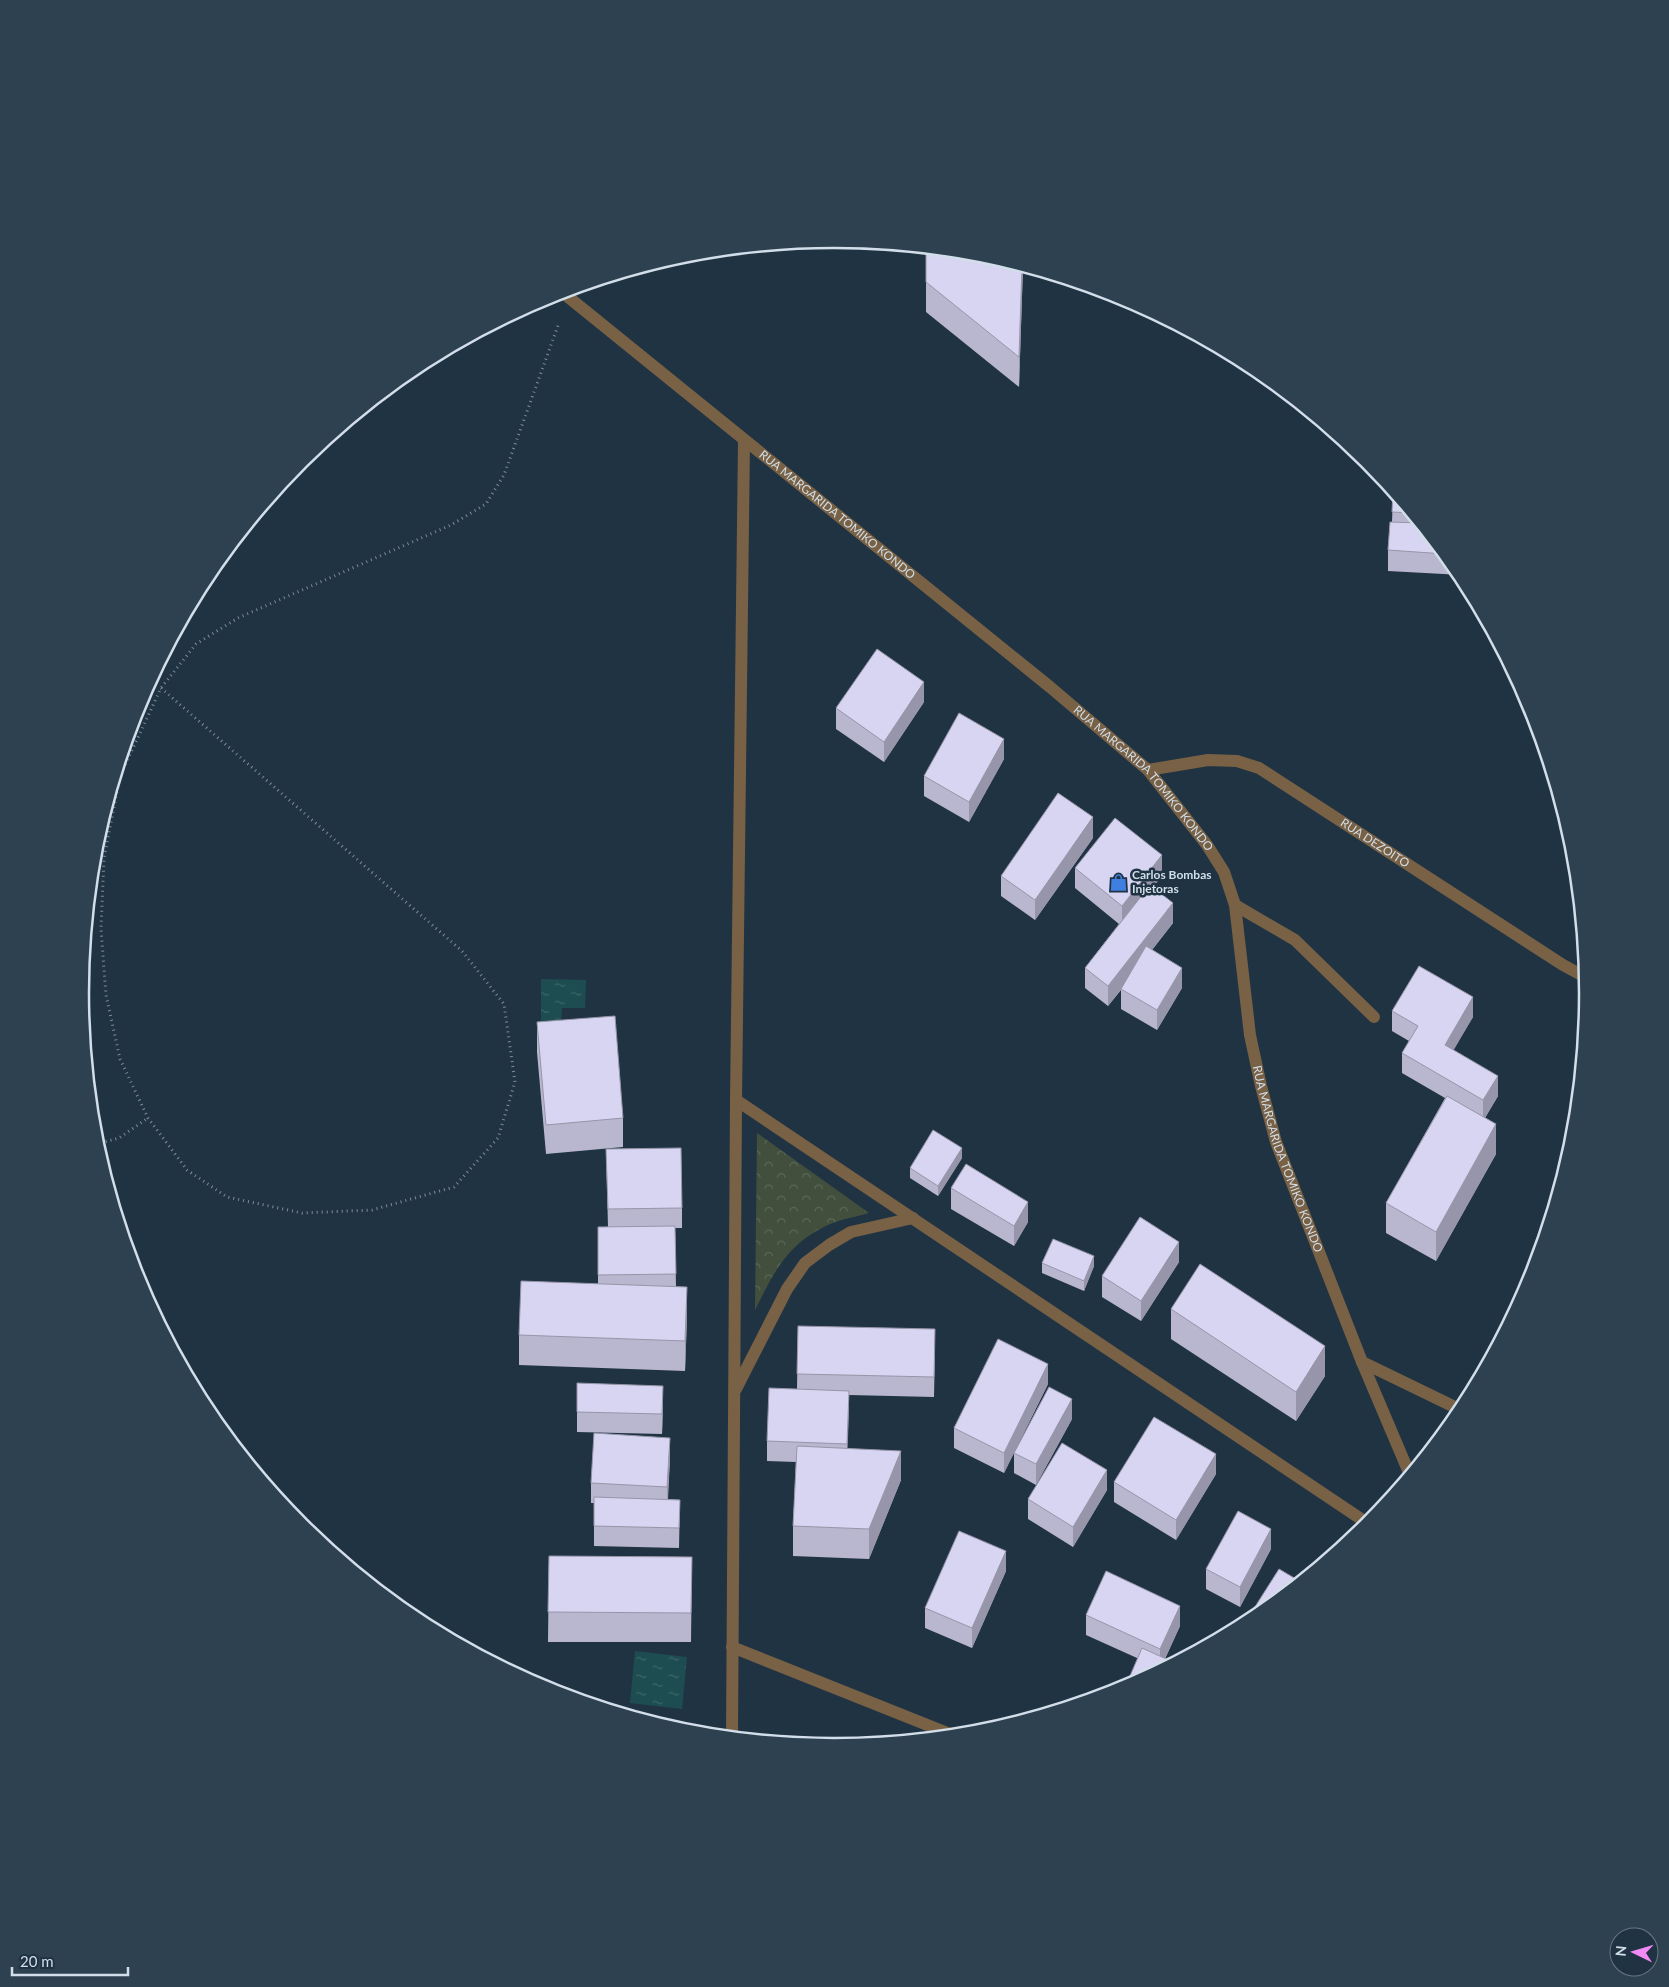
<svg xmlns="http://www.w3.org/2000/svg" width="1669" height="1987" font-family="Lato,sans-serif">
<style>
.forest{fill:url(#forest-crowns)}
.water{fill:url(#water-ripples)}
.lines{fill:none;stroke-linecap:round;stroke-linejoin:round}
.path{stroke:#7d8d9a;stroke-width:3;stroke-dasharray:1 4;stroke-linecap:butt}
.lane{stroke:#786145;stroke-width:12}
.street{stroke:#786145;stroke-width:12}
.wall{fill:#b9b7cf}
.shaded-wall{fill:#9695a9}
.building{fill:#d7d5f1;stroke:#9695a9}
.labels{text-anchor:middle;stroke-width:5;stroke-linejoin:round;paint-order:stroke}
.street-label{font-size:12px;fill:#d2dee9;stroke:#203343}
.poi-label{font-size:12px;font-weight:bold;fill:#d2dee9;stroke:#203343;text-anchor:start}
.rim{fill:none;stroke:#d2dee9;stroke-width:2.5}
</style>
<defs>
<pattern id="forest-crowns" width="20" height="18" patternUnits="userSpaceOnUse" patternTransform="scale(1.25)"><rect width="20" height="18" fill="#414f3c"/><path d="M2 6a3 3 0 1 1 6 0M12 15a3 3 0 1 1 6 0" fill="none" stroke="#5c6858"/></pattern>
<pattern id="water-ripples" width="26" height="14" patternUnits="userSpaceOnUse" patternTransform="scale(1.25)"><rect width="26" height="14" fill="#1d4d51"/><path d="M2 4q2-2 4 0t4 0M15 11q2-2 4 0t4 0" fill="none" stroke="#3d666a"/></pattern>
</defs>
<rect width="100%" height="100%" fill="#203343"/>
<path class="forest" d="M757,1133L869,1213C856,1217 841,1219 828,1225C787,1244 774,1272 755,1310Z"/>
<g class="water">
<polygon points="541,979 586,980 585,1008 562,1008 561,1025 541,1024"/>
<polygon points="635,1651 687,1657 682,1709 630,1703"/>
</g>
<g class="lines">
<g class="path">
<polyline points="161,688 462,951 504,1004 515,1082 498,1138 454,1187 372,1210 302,1213 227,1197 187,1170 148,1118 120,1059 106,995 101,929 104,858 120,776 161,688 196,644 238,618 451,525 486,504 504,475 559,323"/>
<polyline points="96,1144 119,1138 148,1118"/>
</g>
<g class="lane">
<polyline points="1235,905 1295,940 1374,1017"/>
<polyline points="1362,1362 1463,1411"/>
</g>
<g class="street">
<path id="s1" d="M562,292L1050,687L1148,770L1207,845L1224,872L1235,905L1250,1035L1261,1086L1276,1142L1362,1362L1410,1475"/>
<path id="s2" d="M1148,770L1208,760L1237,761L1259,768L1563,965L1587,978"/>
<polyline points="736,1100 1370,1525"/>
<polyline points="736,1389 787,1289 805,1263 829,1245 851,1232 913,1218"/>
<polyline points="732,1647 955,1736"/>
<polyline points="732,1738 736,1100 744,441"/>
</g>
</g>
<g class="wall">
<polygon points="822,240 828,240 828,244"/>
<polygon points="1023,266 1019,387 926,312 926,282"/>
<polygon points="1392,489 1462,575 1388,571 1388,550 1392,522 1393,495 1392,494"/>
<polygon points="924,702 884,762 836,729 836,708"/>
<polygon points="1004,759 969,822 924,796 924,776"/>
<polygon points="1093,838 1035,920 1001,896 1001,876"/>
<polygon points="1075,868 1162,876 1153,887 1173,923 1152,950 1182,988 1157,1030 1121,1009 1121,990 1108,1006 1085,988 1085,968 1119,924 1075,888"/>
<polygon points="1392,1011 1473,1017 1453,1050 1498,1096 1485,1118 1496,1154 1436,1261 1386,1233 1386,1203 1445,1098 1402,1073 1402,1053 1409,1041 1392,1031"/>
<polygon points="537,1022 623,1118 623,1147 546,1154 537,1052"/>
<polygon points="606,1149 682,1208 682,1228 675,1228 676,1287 687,1317 685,1371 519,1365 519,1335 598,1284 598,1227 608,1227"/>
<polygon points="962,1158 938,1196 910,1178 910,1168"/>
<polygon points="951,1188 1028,1222 1014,1246 951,1209"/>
<polygon points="1179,1262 1141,1321 1102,1297 1102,1276"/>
<polygon points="1042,1263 1094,1266 1084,1291 1042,1273"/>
<polygon points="1171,1309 1325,1376 1296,1421 1171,1339"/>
<polygon points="798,1326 935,1349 934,1397 849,1395 847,1448 901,1480 869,1559 793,1556 793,1526 796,1462 767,1461 767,1441 797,1389"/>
<polygon points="577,1383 663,1406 662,1434 577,1432"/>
<polygon points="1048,1384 1004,1473 954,1448 954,1428"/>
<polygon points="1072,1419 1036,1485 1014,1473 1014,1453"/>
<polygon points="670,1458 668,1499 680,1500 679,1548 594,1546 594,1503 591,1503 591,1483"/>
<polygon points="1216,1474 1176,1540 1114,1502 1114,1482"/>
<polygon points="1107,1490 1073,1547 1028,1519 1028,1499"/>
<polygon points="1271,1549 1240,1607 1206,1589 1206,1569"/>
<polygon points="549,1556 692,1557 691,1642 548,1642"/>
<polygon points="1006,1571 972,1648 925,1628 925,1608"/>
<polygon points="1301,1582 1253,1621 1253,1610"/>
<polygon points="1086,1615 1180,1626 1165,1659 1137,1658 1086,1635"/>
</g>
<g class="shaded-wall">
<polygon points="1022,266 1023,266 1019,387 1019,357"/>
<polygon points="924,682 924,702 884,762 884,742"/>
<polygon points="1004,739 1004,759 969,822 969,802"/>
<polygon points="1093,817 1093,838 1035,920 1035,900"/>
<polygon points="1162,855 1162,876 1122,926 1122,906"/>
<polygon points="1173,903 1173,923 1108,1006 1108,986"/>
<polygon points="1182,968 1182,988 1157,1030 1157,1010"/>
<polygon points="1473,997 1473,1017 1445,1065 1445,1045"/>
<polygon points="1498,1076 1498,1096 1483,1121 1483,1100"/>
<polygon points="1496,1124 1496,1154 1436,1261 1436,1232"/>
<polygon points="962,1148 962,1158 938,1196 938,1186"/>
<polygon points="1028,1202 1028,1222 1014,1246 1014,1226"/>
<polygon points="1179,1242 1179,1262 1141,1321 1141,1301"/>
<polygon points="1094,1256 1094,1266 1084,1291 1084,1281"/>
<polygon points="687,1287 687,1317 685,1371 685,1341"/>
<polygon points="1325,1346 1325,1376 1296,1421 1296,1392"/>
<polygon points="1048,1364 1048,1384 1004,1473 1004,1453"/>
<polygon points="663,1386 663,1406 662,1434 662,1414"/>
<polygon points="849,1391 849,1411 847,1464 847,1444"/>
<polygon points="1072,1399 1072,1419 1036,1485 1036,1464"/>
<polygon points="670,1438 670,1458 667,1507 667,1487"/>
<polygon points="901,1451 901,1480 869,1559 869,1529"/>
<polygon points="1216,1454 1216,1474 1176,1540 1176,1520"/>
<polygon points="1107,1470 1107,1490 1073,1547 1073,1527"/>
<polygon points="1271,1529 1271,1549 1240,1607 1240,1587"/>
<polygon points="1006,1551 1006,1571 972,1648 972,1628"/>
<polygon points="1180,1606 1180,1626 1160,1669 1160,1649"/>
</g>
<g class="building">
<polygon points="926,248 982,254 1022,266 1019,357 926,282"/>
<polygon points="1393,491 1412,513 1392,512"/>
<polygon points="1390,522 1420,523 1445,554 1388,550"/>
<polygon points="877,649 924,682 884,742 836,708"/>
<polygon points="959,713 1004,739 969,802 924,776"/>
<polygon points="1058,793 1093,817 1035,900 1001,876"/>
<polygon points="1115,818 1162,855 1122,906 1075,868"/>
<polygon points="1150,885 1173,903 1108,986 1085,968"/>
<polygon points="1146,946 1182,968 1157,1010 1121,989"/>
<polygon points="1419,966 1473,997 1445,1045 1498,1076 1483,1100 1402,1053 1418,1026 1392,1011"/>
<polygon points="615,1016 623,1118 546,1125 537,1022"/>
<polygon points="1447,1096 1496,1124 1436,1232 1386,1203"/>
<polygon points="933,1130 962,1148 938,1186 910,1168"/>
<polygon points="681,1148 682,1208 608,1209 606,1149"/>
<polygon points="966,1164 1028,1202 1014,1226 951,1188"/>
<polygon points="1140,1217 1179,1242 1141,1301 1102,1276"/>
<polygon points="675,1226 676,1274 598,1275 598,1227"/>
<polygon points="1053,1239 1094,1256 1084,1281 1042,1263"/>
<polygon points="1200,1264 1325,1346 1296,1392 1171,1309"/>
<polygon points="521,1281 687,1287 685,1341 519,1335"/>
<polygon points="798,1326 935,1329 934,1377 797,1374"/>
<polygon points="998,1339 1048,1364 1004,1453 954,1428"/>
<polygon points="577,1383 663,1386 662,1414 577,1412"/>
<polygon points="1049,1387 1072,1399 1036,1464 1014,1453"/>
<polygon points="769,1388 849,1391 847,1444 767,1441"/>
<polygon points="1154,1417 1216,1454 1176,1520 1114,1482"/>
<polygon points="594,1433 670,1438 667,1487 591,1483"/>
<polygon points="1062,1443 1107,1470 1073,1527 1028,1499"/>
<polygon points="797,1446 901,1451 869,1529 793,1526"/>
<polygon points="594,1497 680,1500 679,1528 594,1526"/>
<polygon points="1238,1511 1271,1529 1240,1587 1206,1569"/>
<polygon points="959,1531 1006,1551 972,1628 925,1608"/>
<polygon points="549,1556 692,1557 691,1613 548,1612"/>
<polygon points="1279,1569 1301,1582 1261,1615 1253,1610"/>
<polygon points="1106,1571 1180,1606 1160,1649 1086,1615"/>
<polygon points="1142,1648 1175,1663 1124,1690"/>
</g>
<defs>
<symbol id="shop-bare" viewBox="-9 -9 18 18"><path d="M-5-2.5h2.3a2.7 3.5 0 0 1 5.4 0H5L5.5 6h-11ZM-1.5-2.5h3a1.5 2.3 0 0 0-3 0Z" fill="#3f7fe0" stroke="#203343" stroke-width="2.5" paint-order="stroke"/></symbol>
</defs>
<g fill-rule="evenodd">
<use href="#shop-bare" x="1106" y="870" width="25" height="25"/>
</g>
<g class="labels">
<g class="street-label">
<text dy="4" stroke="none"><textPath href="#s1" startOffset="354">RUA MARGARIDA TOMIKO KONDO</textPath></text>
<text dy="4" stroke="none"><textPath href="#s1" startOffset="759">RUA MARGARIDA TOMIKO KONDO</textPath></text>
<text dy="4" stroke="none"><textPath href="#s2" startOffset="251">RUA DEZOITO</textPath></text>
<text dy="4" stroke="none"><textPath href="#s1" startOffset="1179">RUA MARGARIDA TOMIKO KONDO</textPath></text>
</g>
<g class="poi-label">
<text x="1132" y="879">Carlos Bombas<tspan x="1132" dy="14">Injetoras</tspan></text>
</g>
</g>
<path d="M0 0H1669V1987H0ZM89 993a745 745 0 1 1 1490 0a745 745 0 1 1-1490 0Z" fill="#2e4150" fill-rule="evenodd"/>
<path class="rim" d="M89 993a745 745 0 1 1 1490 0a745 745 0 1 1-1490 0Z"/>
<g transform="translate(1634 1952) rotate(275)"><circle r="24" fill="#203343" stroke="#677785"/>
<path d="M0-4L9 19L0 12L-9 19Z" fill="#f18af4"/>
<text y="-8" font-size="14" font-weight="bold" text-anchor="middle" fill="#d2dee9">N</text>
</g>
<path d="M12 1967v8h116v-8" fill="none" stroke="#d2dee9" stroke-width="2.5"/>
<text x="20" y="1967" font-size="15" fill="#d2dee9" stroke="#203343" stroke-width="4" paint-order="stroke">20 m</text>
</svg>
